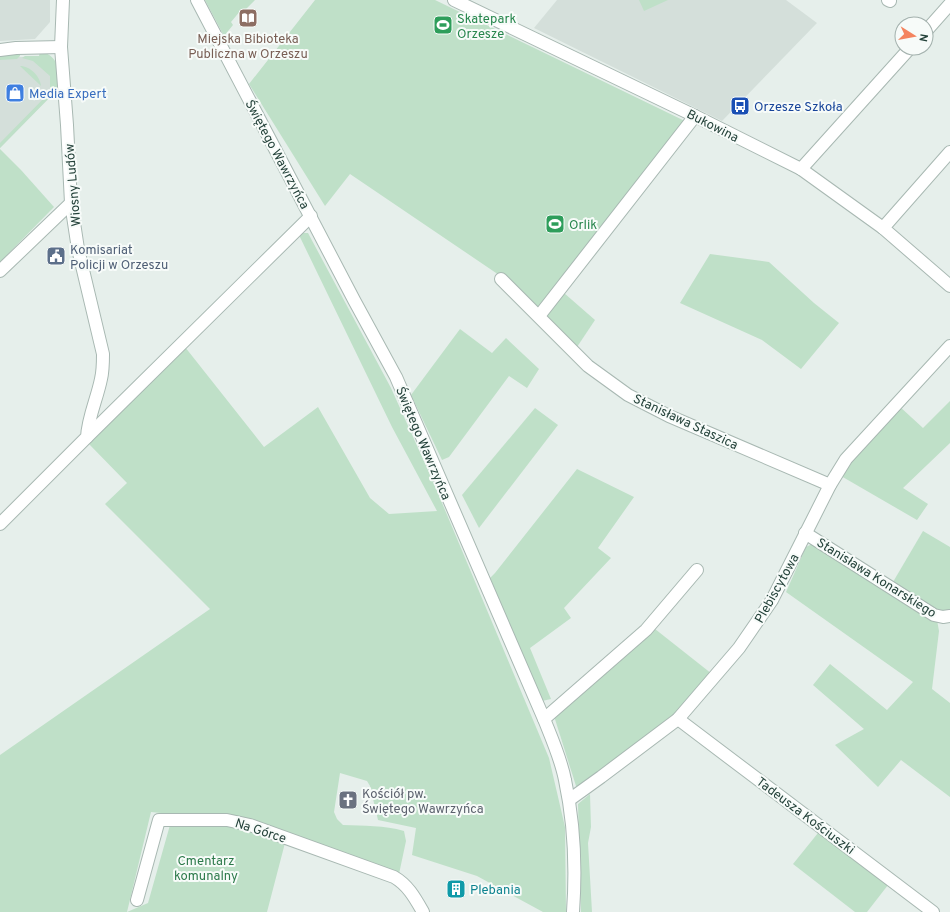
<svg xmlns="http://www.w3.org/2000/svg" width="950" height="912" font-family="Overpass,sans-serif">
<style>
.built{fill:#d4dfda}
.green{fill:#bfe0c8}
.lines{fill:none;stroke-linecap:round;stroke-linejoin:round}
.minor-casing{stroke:#a8b8b2;stroke-width:14}
.minor{stroke:#fff;stroke-width:12}
.labels{text-anchor:middle;stroke-width:4;stroke-linejoin:round;paint-order:stroke}
.leisure-label{font-size:13px;fill:#27864d;stroke:#f7fbf9;text-anchor:start}
.education-label{font-size:13px;fill:#785e54;stroke:#f7fbf9}
.shop-label{font-size:13px;fill:#366cbe;stroke:#f7fbf9;text-anchor:start}
.transit-label{font-size:13px;fill:#164399;stroke:#f7fbf9;text-anchor:start}
.street-label{font-size:13px;fill:#24423a;stroke:#f7fbf9}
.service-label{font-size:13px;fill:#4e5e75;stroke:#f7fbf9;text-anchor:start}
.worship-label{font-size:13px;fill:#5b616d;stroke:#f7fbf9;text-anchor:start}
.park-label{font-size:13px;fill:#2d7a4b;stroke:#f7fbf9}
.culture-label{font-size:13px;fill:#0d838f;stroke:#f7fbf9;text-anchor:start}
</style>
<rect width="100%" height="100%" fill="#e6efeb"/>
<g class="built">
<polygon points="0,0 50,0 50,22 35,39 0,41"/>
<polygon points="557,0 786,0 817,23 722,121 534,28"/>
<polygon points="12,57 36,57 52,71 53,94 0,148 0,59"/>
</g>
<g class="green">
<polygon points="205,0 255,0 243,12 241,10 231,22 233,25 224,36"/>
<polygon points="315,0 435,0 689,123 539,316 502,277 350,174 325,206 249,84"/>
<polygon points="639,0 668,0 644,11"/>
<polygon points="20,52 20,56 17,59 0,60 0,54"/>
<path d="M40,52C61,54 60,78 63,94H53L0,148V143L50,92V76L33,61L22,58L25,56H39Z"/>
<path d="M20,66C30,66 40,76 41,86Z"/>
<polygon points="0,149 21,170 54,207 0,262"/>
<path d="M298,233H308L391,388L432,479L549,758L565,827L566,912H543L477,876L412,855L416,828L378,820L370,786L367,781L340,773L334,812L337,819L343,825C364,826 384,825 404,831L406,841L399,874L250,822L151,812L127,912L148,903L170,825L226,824L285,843L267,912H0V755L210,609L105,504L127,483L89,444L185,347L264,447L318,407L370,498L389,514L437,511L392,427Z"/>
<polygon points="710,254 769,262 814,303 839,323 801,369 762,340 680,303"/>
<polygon points="564,293 595,320 577,347 545,316"/>
<polygon points="460,329 492,353 506,338 539,369 527,388 509,376 449,457 442,460 411,395"/>
<polygon points="950,401 950,443 903,488 928,504 917,520 841,476 853,457 899,406 923,428"/>
<polygon points="535,408 558,425 479,528 462,495"/>
<polygon points="577,469 634,497 598,548 611,558 564,608 571,618 530,648 551,699 542,701 490,578 495,573"/>
<polygon points="923,531 950,547 950,610 945,612 936,609 893,582"/>
<polygon points="814,543 937,620 939,631 932,689 950,703 950,797 901,760 878,787 835,745 864,729 813,685 830,664 887,710 913,682 786,592 806,547"/>
<polygon points="655,629 712,674 675,715 582,787 576,786 554,716 556,712"/>
<polygon points="590,794 591,827 588,843 592,912 581,912 578,804"/>
<polygon points="818,833 888,885 867,912 855,912 793,864"/>
</g>
<g class="lines">
<defs>
<g id="minor">
<path d="M197,0L354,300L396,377L544,719C552,739 561,759 565,780C574,822 576,870 573,912"/>
<polyline points="454,0 695,116 801,169 883,228 950,286"/>
<polyline points="888,0 890,1"/>
<polyline points="926,31 950,4"/>
<polyline points="0,50 16,48 61,47"/>
<polyline points="801,169 910,48"/>
<polyline points="883,228 950,152"/>
<polyline points="0,271 71,203"/>
<polyline points="501,279 588,366 628,395 669,416 830,485"/>
<polyline points="539,316 695,116"/>
<polyline points="87,437 311,216"/>
<path d="M0,524L87,437C88,417 97,399 101,379C103,371 103,362 103,354L78,249L71,203L67,125L61,47L63,0"/>
<polyline points="805,533 934,615 943,617 950,616"/>
<polyline points="544,719 646,630 697,570"/>
<polyline points="678,719 933,912"/>
<polyline points="569,800 601,777 678,719 739,648 772,600 830,485 846,459 950,346"/>
<path d="M137,900L159,820H227L250,825L394,877C408,885 415,898 423,912"/>
</g>
</defs>
<use href="#minor" class="minor-casing"/>
<use href="#minor" class="minor"/>
</g>
<defs>
<symbol id="library-square" viewBox="-11 -11 22 22"><rect x="-9" y="-9" width="18" height="18" rx="4" fill="#8d6e63" stroke="#f7fbf9"/><path d="M-6-4Q-3-5.5-.7-3.5V5Q-3 3-6 4ZM6-4Q3-5.5 .7-3.5V5Q3 3 6 4Z" fill="#fff"/></symbol>
<symbol id="stadium-square" viewBox="-11 -11 22 22"><rect x="-9" y="-9" width="18" height="18" rx="4" fill="#2e9e5b" stroke="#f7fbf9"/><path d="M0-5a6.5 5 0 1 0 0 10a6.5 5 0 1 0 0-10ZM-3.5-1.8h7v3.6h-7Z" fill="#fff"/></symbol>
<symbol id="shop-square" viewBox="-11 -11 22 22"><rect x="-9" y="-9" width="18" height="18" rx="4" fill="#3f7fe0" stroke="#f7fbf9"/><path d="M-5-2.5h2.3a2.7 3.5 0 0 1 5.4 0H5L5.5 6h-11ZM-1.5-2.5h3a1.5 2.3 0 0 0-3 0Z" fill="#fff"/></symbol>
<symbol id="bus-square" viewBox="-11 -11 22 22"><rect x="-9" y="-9" width="18" height="18" rx="4" fill="#1a4fb4" stroke="#f7fbf9"/><path d="M-5-6H5V4H4V6H2V4H-2V6H-4V4H-5ZM-3.5-4V0h7V-4ZM-3.5 1.2v1.5H-2V1.2ZM2 1.2v1.5H3.5V1.2Z" fill="#fff"/></symbol>
<symbol id="civic-square" viewBox="-11 -11 22 22"><rect x="-9" y="-9" width="18" height="18" rx="4" fill="#5c6f8a" stroke="#f7fbf9"/><path d="M-.6-6.5H3V-4.5H.6V-3L4-1V1h2V6H-6V1h2V-1L-.6-3ZM-1.2 2.5V6h2.4V2.5Z" fill="#fff"/></symbol>
<symbol id="church-square" viewBox="-11 -11 22 22"><rect x="-9" y="-9" width="18" height="18" rx="4" fill="#6b7280" stroke="#f7fbf9"/><path d="M-1.2-6h2.4v3.5h3.3v2.4h-3.3V6h-2.4V-.1h-3.3v-2.4h3.3Z" fill="#fff"/></symbol>
<symbol id="building-square" viewBox="-11 -11 22 22"><rect x="-9" y="-9" width="18" height="18" rx="4" fill="#0f9aa8" stroke="#f7fbf9"/><path d="M-4-6H4V6H1V3H-1V6H-4ZM-2.5-4.3h1.7v1.8h-1.7ZM.8-4.3h1.7v1.8H.8ZM-2.5-1h1.7V.8h-1.7ZM.8-1h1.7V.8H.8Z" fill="#fff"/></symbol>
</defs>
<g fill-rule="evenodd">
<use href="#library-square" x="237" y="7" width="22" height="22"/>
<use href="#stadium-square" x="432" y="14" width="22" height="22"/>
<use href="#shop-square" x="4" y="82" width="22" height="22"/>
<use href="#bus-square" x="729" y="95" width="22" height="22"/>
<use href="#stadium-square" x="544" y="213" width="22" height="22"/>
<use href="#civic-square" x="45" y="245" width="22" height="22"/>
<use href="#church-square" x="337" y="789" width="22" height="22"/>
<use href="#building-square" x="445" y="878" width="22" height="22"/>
</g>
<g class="labels">
<g class="leisure-label">
<text x="457" y="23">Skatepark<tspan x="457" dy="15">Orzesze</tspan></text>
<text x="569" y="229">Orlik</text>
</g>
<g class="education-label">
<text x="248" y="43">Miejska Bibioteka<tspan x="248" dy="15">Publiczna w Orzeszu</tspan></text>
</g>
<g class="shop-label">
<text x="29" y="98">Media Expert</text>
</g>
<g class="transit-label">
<text x="754" y="111">Orzesze Szkoła</text>
</g>
<g class="street-label">
<text transform="translate(713 125) rotate(27)" y="5">Bukowina</text>
<text transform="translate(278 154) rotate(62)" y="5">Świętego Wawrzyńca</text>
<text transform="translate(72 185) rotate(-95)" y="5">Wiosny Ludów</text>
<text transform="translate(686 421) rotate(25)" y="5">Stanisława Staszica</text>
<text transform="translate(424 443) rotate(67)" y="5">Świętego Wawrzyńca</text>
<text transform="translate(877 577) rotate(32)" y="5">Stanisława Konarskiego</text>
<text transform="translate(776 588) rotate(-61)" y="5">Plebiscytowa</text>
<text transform="translate(806 815) rotate(37)" y="5">Tadeusza Kościuszki</text>
<text transform="translate(261 830) rotate(18)" y="5">Na Górce</text>
</g>
<g class="service-label">
<text x="70" y="254">Komisariat<tspan x="70" dy="15">Policji w Orzeszu</tspan></text>
</g>
<g class="worship-label">
<text x="362" y="798">Kościół pw.<tspan x="362" dy="15">Świętego Wawrzyńca</tspan></text>
</g>
<g class="park-label">
<text x="206" y="865">Cmentarz<tspan x="206" dy="15">komunalny</tspan></text>
</g>
<g class="culture-label">
<text x="470" y="894">Plebania</text>
</g>
</g>
<g transform="translate(914 36) rotate(101)"><circle r="19" fill="#f7fbf9" stroke="#a3b1ad"/>
<path d="M0-3L7 15L0 10L-7 15Z" fill="#f4845f"/>
<text y="-6" font-size="11" font-weight="bold" text-anchor="middle" fill="#24423a">N</text>
</g>
</svg>
